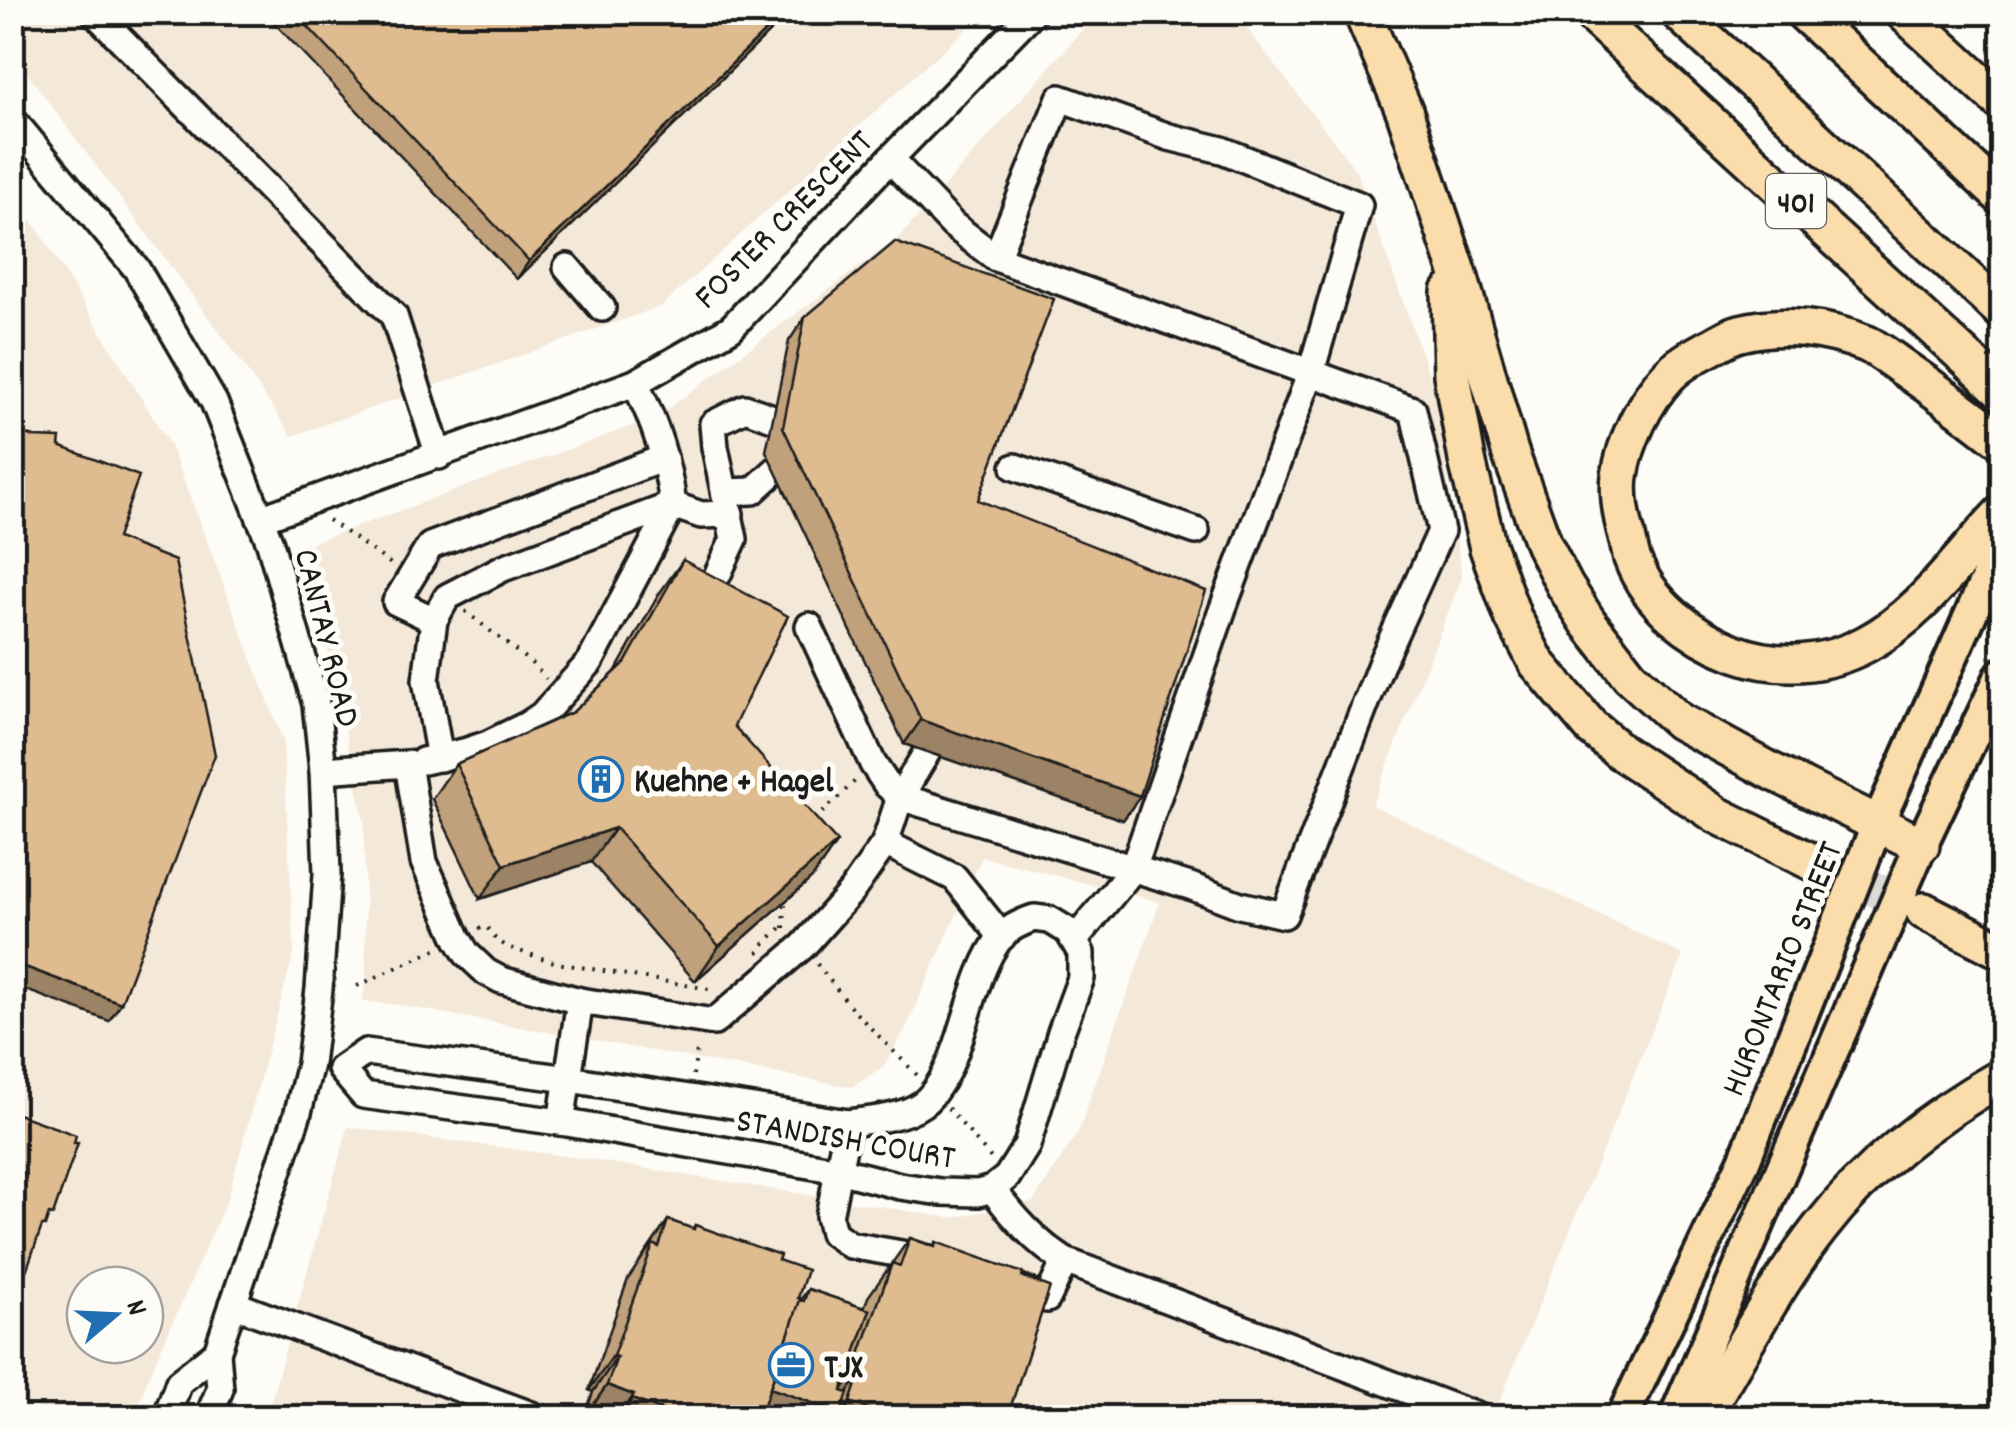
<svg xmlns="http://www.w3.org/2000/svg" width="2015" height="1430" font-family="Dekko,sans-serif">
<style>
.built{fill:#f4e8d8;fill-rule:evenodd}
.lines{fill:none;stroke-linecap:round;stroke-linejoin:round}
.highway-tunnel{stroke:#dbdad6;stroke-width:35;stroke-dasharray:35 18;stroke-linecap:butt}
.minor-casing{stroke:#1c1c1c;stroke-width:32}
.major-casing{stroke:#1c1c1c;stroke-width:38}
.highway-casing{stroke:#1c1c1c;stroke-width:42}
.path{stroke:#1c1c1c;stroke-width:4;stroke-dasharray:2.5 8;stroke-linecap:butt}
.minor{stroke:#fdfcf7;stroke-width:25}
.major{stroke:#fbddab;stroke-width:30}
.highway{stroke:#fbddab;stroke-width:35}
.wall{fill:#c0a17c;stroke:#1c1c1c;stroke-width:2.5}
.shaded-wall{fill:#9c8365;stroke:#1c1c1c;stroke-width:2.5}
.building{fill:#dfbb90;stroke:#1c1c1c;stroke-width:2.5}
.labels{text-anchor:middle;stroke-width:10;stroke-linejoin:round;paint-order:stroke}
.shield{fill:#fdfcf7;stroke:#605f5e;stroke-width:2.5}
.shield-label{font-size:32px;font-weight:bold;fill:#1c1c1c}
.street-label{font-size:35px;fill:#1c1c1c;stroke:#fdfcf7}
.poi-label{font-size:35px;font-weight:bold;fill:#1c1c1c;stroke:#fdfcf7;text-anchor:start}
</style>
<rect width="100%" height="100%" fill="#fdfcf7"/>
<filter id="ink" filterUnits="userSpaceOnUse"><feTurbulence type="fractalNoise" baseFrequency=".01" numOctaves="2"/><feDisplacementMap in="SourceGraphic" scale="20" xChannelSelector="R" yChannelSelector="G"/><feConvolveMatrix kernelMatrix="1 2 1 2 8 2 1 2 1" color-interpolation-filters="sRGB"/></filter>
<g filter="url(#ink)">
<g class="built">
<polygon points="13,12 984,13 662,306 292,436 232,349 13,54"/>
<polygon points="1097,13 1235,13 1357,172 1435,392 1462,577 1372,805 1683,955 1493,1417 266,1418 348,1127 586,1159 951,1218 1033,1202 1078,1132 1160,902 982,857 906,1028 884,1066 852,1087 398,1005 362,1001 366,981 364,821 306,545 657,417 901,236"/>
<path d="M12,198L36,226L170,445L283,740L294,952L228,1197L146,1383L135,1417H63L13,1399ZM85,1285H145V1345H85Z"/>
</g>
<g class="lines">
<polyline class="highway-tunnel" points="1810,861 1924,911"/>
<defs>
<g id="minor">
<polyline points="94,12 394,316 439,456"/>
<polyline points="12,119 136,268 214,402 270,543 316,704 323,770 327,874 319,989 310,1064 297,1116 217,1352 220,1389 208,1418"/>
<polyline points="996,258 1060,98 1169,137 1222,150 1359,205 1311,372 1223,608 1133,869 1075,940"/>
<polyline points="567,267 602,308"/>
<path d="M635,383C654,420 668,463 673,505L701,515L730,514"/>
<polyline points="1015,467 1196,531"/>
<polyline points="726,492 753,491 776,470"/>
<polyline points="260,519 635,383 731,328 890,159 1033,12"/>
<polyline points="703,606 734,539 715,447 713,424 745,408 773,418"/>
<polyline points="434,620 396,602 430,546 664,458"/>
<polyline points="809,626 873,764 887,785 900,797 1190,886 1240,905 1284,915 1383,659 1441,531 1413,410 996,258 953,225 890,159"/>
<polyline points="927,752 900,797 885,843 955,878 1002,937"/>
<polyline points="440,758 426,680 434,620 447,597 503,568 673,505"/>
<polyline points="423,761 464,752 488,744 527,725 542,715 590,662 673,505"/>
<polyline points="323,770 408,764 424,862 458,939 467,954 486,972 501,980 580,1001 714,1022 803,946 851,892 885,843"/>
<path d="M1034,918L1050,920L1068,931L1081,953V978L1061,1032L1027,1145L1007,1177L992,1189L978,1193L941,1192L900,1186L838,1170L567,1123L363,1095L341,1069L366,1052L569,1079L848,1123C872,1120 902,1118 922,1104C931,1098 936,1089 942,1080C966,1039 972,973 1001,937C1010,927 1022,922 1034,918Z"/>
<polyline points="561,1122 580,1001"/>
<polyline points="848,1123 829,1216 833,1233 850,1245 930,1259"/>
<path d="M992,1189C1013,1216 1035,1242 1065,1261L1481,1418"/>
<polyline points="1016,1287 1047,1299 1065,1261"/>
<polyline points="233,1304 539,1418"/>
<polyline points="166,1418 179,1382 217,1352"/>
</g>
<g id="major">
<polyline points="1622,1418 1744,1161 1877,825 2002,544"/>
<polyline points="1675,1418 1921,845 2002,674"/>
</g>
<g id="highway">
<polyline points="1362,12 1404,110 1459,275 1510,452 1544,545 1565,586 1588,622 1630,676 1679,721 1771,771 1921,845"/>
<polyline points="1589,12 2002,391"/>
<polyline points="1678,12 2002,311"/>
<polyline points="1803,12 2002,197"/>
<polyline points="1903,12 2002,103"/>
<polyline points="1450,292 1452,375 1467,460 1488,548 1513,617 1537,663 1591,727 1621,752 1717,815 1810,861"/>
<path d="M2002,441C1970,416 1938,392 1905,369C1893,361 1880,350 1867,344C1827,328 1782,322 1740,333C1731,335 1722,341 1713,346C1699,353 1680,363 1669,375C1645,400 1625,441 1620,476C1618,492 1621,513 1625,529C1628,538 1629,549 1632,558C1649,604 1691,636 1735,653C1778,669 1825,666 1866,644C1923,614 1959,557 2002,513"/>
<polyline points="1924,911 2002,951"/>
<path d="M1701,1418C1740,1354 1774,1287 1820,1228C1868,1166 1934,1115 2002,1077"/>
</g>
</defs>
<use href="#minor" class="minor-casing"/>
<use href="#major" class="major-casing"/>
<use href="#highway" class="highway-casing"/>
<g class="path">
<polyline points="328,520 394,566"/>
<polyline points="465,611 535,666 546,679"/>
<polyline points="815,820 855,781"/>
<polyline points="784,928 785,902"/>
<polyline points="479,929 486,926 495,938 507,947 557,963 715,990"/>
<polyline points="758,953 763,945 782,927"/>
<polyline points="817,964 855,1012 918,1076"/>
<polyline points="357,986 439,948"/>
<polyline points="693,1075 698,1045"/>
<polyline points="948,1108 991,1158"/>
</g>
<use href="#minor" class="minor"/>
<use href="#major" class="major"/>
<use href="#highway" class="highway"/>
</g>
<g class="wall">
<polygon points="264,12 790,12 517,279"/>
<polygon points="805,317 978,500 1140,796 1123,820 904,744 766,451 789,341"/>
<polygon points="683,560 734,726 813,877 695,981 591,862 480,899 432,799 456,764 573,712 615,672 659,594"/>
<polygon points="668,1220 692,1229 695,1225 778,1260 798,1298 801,1299 808,1289 864,1308 868,1297 910,1238 934,1246 936,1242 1022,1277 1007,1418 790,1418 763,1408 758,1418 584,1418 593,1392 589,1390 628,1279"/>
</g>
<g class="shaded-wall">
<polygon points="785,12 790,12 517,279 529,261"/>
<polygon points="921,720 1140,796 1123,820 904,744"/>
<polygon points="615,828 591,862 480,899 504,865"/>
<polygon points="837,842 813,877 695,981 719,946"/>
<polygon points="12,962 121,1003 109,1021 12,985"/>
<polygon points="613,1356 617,1357 593,1392 589,1390"/>
<polygon points="853,1374 859,1376 835,1411 829,1409"/>
<polygon points="607,1385 634,1395 618,1418 584,1418"/>
<polygon points="765,1386 841,1413 838,1418 790,1418 752,1404"/>
<polygon points="632,1399 683,1418 619,1418"/>
<polygon points="850,1402 877,1412 873,1418 840,1418"/>
</g>
<g class="building">
<polygon points="294,12 785,12 529,261"/>
<polygon points="895,242 1054,299 978,500 1206,591 1140,796 921,720 783,427 805,317"/>
<polygon points="12,429 34,437 60,438 59,446 139,476 117,538 175,561 215,755 121,1003 12,962"/>
<polygon points="683,560 788,616 734,726 837,842 719,946 615,828 504,865 456,764 573,712 625,663"/>
<polygon points="12,1112 76,1135 74,1143 78,1143 53,1215 49,1214 45,1226 42,1226 12,1311"/>
<polygon points="668,1220 694,1229 695,1225 780,1255 778,1260 807,1270 798,1298 801,1299 761,1413 755,1411 753,1418 683,1418 632,1399 634,1395 607,1385 617,1357 613,1356 653,1244 659,1247"/>
<polygon points="910,1238 935,1247 936,1242 1023,1273 1022,1277 1050,1287 1007,1418 875,1418 877,1412 850,1402 859,1376 853,1374 892,1263 900,1266"/>
<polygon points="808,1289 870,1310 842,1391 848,1393 841,1413 770,1388 800,1300 804,1301"/>
</g>
</g>
<defs>
<symbol id="building-ring" viewBox="-11 -11 22 22"><circle r="9.5" fill="#fdfcf7" stroke="#1f6fb2" stroke-width="1.5"/><path d="M-4-6H4V6H1V3H-1V6H-4ZM-2.5-4.3h1.7v1.8h-1.7ZM.8-4.3h1.7v1.8H.8ZM-2.5-1h1.7V.8h-1.7ZM.8-1h1.7V.8H.8Z" fill="#1f6fb2"/></symbol>
<symbol id="office-ring" viewBox="-11 -11 22 22"><circle r="9.5" fill="#fdfcf7" stroke="#1f6fb2" stroke-width="1.5"/><path d="M-6-3h4V-5.5h4V-3h4V5H-6ZM-1-4.5V-3h2v-1.5ZM-6 0V1H6V0Z" fill="#1f6fb2"/></symbol>
</defs>
<g fill-rule="evenodd">
<use href="#building-ring" x="576" y="754" width="50" height="50"/>
<use href="#office-ring" x="766" y="1340" width="50" height="50"/>
</g>
<g class="labels">
<rect class="shield" x="1766" y="174" width="60" height="54" rx="8"/>
<g class="shield-label">
<text x="1796" y="212">401</text>
</g>
<g class="street-label">
<text transform="translate(782 218) rotate(-45)" y="12">FOSTER CRESCENT</text>
<text transform="translate(329 637) rotate(76)" y="12">CANTAY ROAD</text>
<text transform="translate(1780 968) rotate(-68)" y="12">HURONTARIO STREET</text>
<text transform="translate(846 1137) rotate(10)" y="12">STANDISH COURT</text>
</g>
<g class="poi-label">
<text x="634" y="791">Kuehne + Hagel</text>
<text x="824" y="1377">TJX</text>
</g>
</g>
<rect width="2015" height="1430" fill="none" stroke="#fdfcf7" stroke-width="50"/>
<rect x="25" y="25" width="1965" height="1380" fill="none" stroke="#1c1c1c" stroke-width="4" filter="url(#ink)"/>
<g transform="translate(115 1315) rotate(71)"><circle r="48" fill="#fdfcf7" stroke="#a3a29f" stroke-width="2.5"/>
<path d="M0-8L18 38L0 25L-18 38Z" fill="#1f6fb2"/>
<text y="-15" font-size="28" font-weight="bold" text-anchor="middle" fill="#1c1c1c">N</text>
</g>
</svg>
